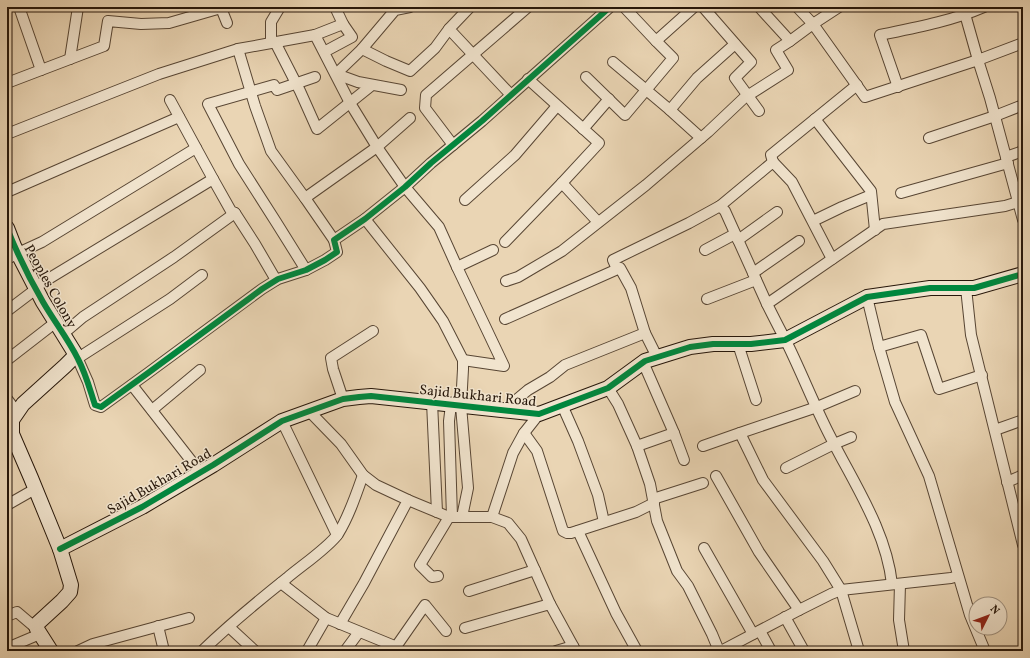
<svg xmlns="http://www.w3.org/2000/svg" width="1030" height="658" font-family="Vollkorn,serif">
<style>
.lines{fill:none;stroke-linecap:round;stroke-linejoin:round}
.street-casing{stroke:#584634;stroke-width:12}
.secondary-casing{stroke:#27170a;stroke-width:16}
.street{stroke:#f1e4ce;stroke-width:10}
.secondary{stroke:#f1e4ce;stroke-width:14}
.cycleway-casing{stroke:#f1e4ce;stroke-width:8}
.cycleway{stroke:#00873e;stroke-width:6}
.labels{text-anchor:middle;stroke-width:3;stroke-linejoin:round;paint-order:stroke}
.street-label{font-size:14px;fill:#27170a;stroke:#f1e4ce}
</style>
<rect width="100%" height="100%" fill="#ead5b4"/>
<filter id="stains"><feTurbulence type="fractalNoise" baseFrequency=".005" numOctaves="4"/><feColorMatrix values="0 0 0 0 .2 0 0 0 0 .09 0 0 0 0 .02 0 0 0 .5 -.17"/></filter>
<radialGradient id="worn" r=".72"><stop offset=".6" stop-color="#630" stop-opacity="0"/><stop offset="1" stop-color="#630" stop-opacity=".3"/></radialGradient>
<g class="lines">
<defs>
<g id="street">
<polyline points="19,7 41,70"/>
<polyline points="280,7 271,22 271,43 315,35"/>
<polyline points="335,7 343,24"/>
<polyline points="410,7 395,10 362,49 386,61 410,71 435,48 449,29"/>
<polyline points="470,7 449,29 511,95"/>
<polyline points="624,7 656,41 694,7"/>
<polyline points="703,7 751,62 735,78 759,111"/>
<polyline points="759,7 790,41 813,24 839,7"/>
<polyline points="797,7 813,24 865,97 978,60 990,98 1023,220"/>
<polyline points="965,14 978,60 1023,43"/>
<polyline points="275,42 300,91 317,129 372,85"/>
<polyline points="271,43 238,49 255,106 271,151 305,198"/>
<polyline points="362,49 336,74 358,82 401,90"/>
<polyline points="324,52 352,37 343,24 315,35 350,103 377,147 405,187 439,227 457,267"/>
<polyline points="70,59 78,7"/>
<polyline points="613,62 670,110"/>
<polyline points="586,77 625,115 673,58 656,41"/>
<polyline points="7,83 104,46 108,21 141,24 169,23 221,8 227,23"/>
<path d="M898,87L880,35C914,28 952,21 984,7"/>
<polyline points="170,100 213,179 231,211 235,213 255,244 276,280"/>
<polyline points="815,119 871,191 875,230"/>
<polyline points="583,129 609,99"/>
<polyline points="7,134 159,74 238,49"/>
<polyline points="701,138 670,110 697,78 735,44"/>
<polyline points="929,138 995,116 1023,105"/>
<polyline points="453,145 425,108 426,95 528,7"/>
<polyline points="1006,157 1023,151"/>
<polyline points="773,162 771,155 857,85"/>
<polyline points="562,183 598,222"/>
<polyline points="7,192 179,117"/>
<polyline points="901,193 1008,163"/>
<polyline points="465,200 515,155 557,106"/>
<polyline points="365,219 420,288 443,321 463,360 463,369 461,406 468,488 462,517"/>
<polyline points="813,221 842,207 871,195"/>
<polyline points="334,240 305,198 377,147 410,118"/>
<polyline points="738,240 777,212"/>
<polyline points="505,242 562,183 599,143 528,79"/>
<polyline points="705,250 735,234"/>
<polyline points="7,259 18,253 42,242 196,148"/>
<polyline points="617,269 613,260 689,223 720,206"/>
<polyline points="306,270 276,222 239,164 208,104 274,85 277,90 315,77"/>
<polyline points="753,273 799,241"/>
<polyline points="506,281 518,277 562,251 646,185 708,132 744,98 788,70 776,50 790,41"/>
<polyline points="966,288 971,335 1023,545"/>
<polyline points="867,297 879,347 895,402 929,476 970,615 985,651"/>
<polyline points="707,299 756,280"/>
<polyline points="767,304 725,211 720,206 773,162 792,182 832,259"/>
<polyline points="7,311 36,289 40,284 213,179"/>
<polyline points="505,319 620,268 631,288 645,333"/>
<polyline points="63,334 83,317 174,257 235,213"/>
<polyline points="738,344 756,400"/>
<polyline points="879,347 921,335 939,389 982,375"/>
<polyline points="76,355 88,382 95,405 101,407 148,373 262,289 278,279 306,270 325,260 337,252 334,240 365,219 405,187 431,163 482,121 610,7"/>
<polyline points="78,358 170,299 202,275"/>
<polyline points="7,360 56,322"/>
<polyline points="463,360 504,366 457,267 493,250"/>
<polyline points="643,362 674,433 684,460"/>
<polyline points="132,385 200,472"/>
<polyline points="608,388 618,404 637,446 650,484 657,521 677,571 688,586 712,634 719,651"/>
<polyline points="7,399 17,412"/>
<polyline points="343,399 333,369 331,358 373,331"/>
<polyline points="432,402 437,512"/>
<polyline points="451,405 449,421 452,517"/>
<polyline points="562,405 578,441 598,495 604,522"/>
<polyline points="152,410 200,370"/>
<polyline points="309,411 341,444 363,475 376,485 408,500 364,583 340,624"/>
<polyline points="516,412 516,400 528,390 550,377 565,365 645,333 657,357"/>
<polyline points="282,421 337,535"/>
<polyline points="995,430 1023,420"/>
<polyline points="524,433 537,451 563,531 567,533 571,533 636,512 654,503"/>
<polyline points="740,433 817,407 855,391"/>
<polyline points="637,446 674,433"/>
<polyline points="703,446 740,433 763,480 823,561 841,590 859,651"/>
<polyline points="786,468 834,444 851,437"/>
<polyline points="716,476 759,552 799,610"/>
<polyline points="1007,482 1023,475"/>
<polyline points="653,499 703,483"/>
<polyline points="408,500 449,517 420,565 432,577 438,576"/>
<polyline points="7,505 35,489"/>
<polyline points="449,517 492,517 508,523 521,539 550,604"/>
<polyline points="492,517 513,453 524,433 539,414"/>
<polyline points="578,531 616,613 637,651"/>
<polyline points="704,548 753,634"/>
<polyline points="281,583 326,618 392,645 388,651"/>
<path d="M892,584C886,530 854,484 830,436C814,405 801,371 785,339C779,328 773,316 767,304L883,224L1005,206L1018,202"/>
<polyline points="900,584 899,620 904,651"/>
<polyline points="469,591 535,570"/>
<polyline points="7,616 17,612 37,629"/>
<polyline points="785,617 804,651"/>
<polyline points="158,626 164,651"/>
<polyline points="229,627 255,651"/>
<polyline points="465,628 550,604 573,646"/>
<polyline points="760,631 771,651"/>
<polyline points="7,648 40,634"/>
<polyline points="78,651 93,644 189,618"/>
<path d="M202,651C229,625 258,601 287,578C301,566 328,548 338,534C349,516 356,495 363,475"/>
<polyline points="307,651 326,618"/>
<polyline points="345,651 359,632"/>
<polyline points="393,651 425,605 446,631"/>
<polyline points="556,651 573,646 576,651"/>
<polyline points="721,651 799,610 831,594 841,590 951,578 958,576"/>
</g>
<g id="secondary">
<polyline points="7,228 14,246 43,302 63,334 76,355 65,366 23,404 12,420 12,434 31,478 60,549 71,585 70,592 62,601 38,623 36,626 37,629 51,651"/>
<polyline points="60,549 142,507 213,465 282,421 343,399 359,397 371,396 539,414 608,388 645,361 690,347 713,344 751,344 785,340 867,297 930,288 974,288 1023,274"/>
</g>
</defs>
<use href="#street" class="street-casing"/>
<use href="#secondary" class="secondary-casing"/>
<use href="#street" class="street"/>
<use href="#secondary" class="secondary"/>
<defs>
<g id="cycleway">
<path d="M7,228C17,253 29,278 43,302C54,321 68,339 78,359C86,374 90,390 95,405L101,407L148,373L262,289L278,279L306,270L325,260L337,252L334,240L365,219L405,187L431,163L482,121L610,7"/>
<polyline points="60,549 142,507 213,465 282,421 343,399 359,397 371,396 539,414 608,388 645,361 690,347 713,344 751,344 785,340 867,297 930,288 974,288 1023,274"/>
</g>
</defs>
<use href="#cycleway" class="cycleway-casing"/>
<use href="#cycleway" class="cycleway"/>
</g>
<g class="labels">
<g class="street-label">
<text transform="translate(51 286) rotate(61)" y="5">Peoples Colony</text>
<text transform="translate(478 395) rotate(6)" y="5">Sajid Bukhari Road</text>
<text transform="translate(159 481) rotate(-30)" y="5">Sajid Bukhari Road</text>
</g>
</g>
<rect width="1030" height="658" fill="none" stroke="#ead5b4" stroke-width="24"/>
<rect x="8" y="8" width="1014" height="642" fill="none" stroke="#27170a" stroke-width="2"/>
<rect x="12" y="12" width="1006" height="634" fill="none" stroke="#27170a"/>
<g transform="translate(988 616) rotate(48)"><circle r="19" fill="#f1e4ce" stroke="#a09280"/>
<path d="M0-3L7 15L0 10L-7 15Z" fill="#8f2418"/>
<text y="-6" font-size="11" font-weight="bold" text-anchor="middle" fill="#27170a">N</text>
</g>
<rect width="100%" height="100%" filter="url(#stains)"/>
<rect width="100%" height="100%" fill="url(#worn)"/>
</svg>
